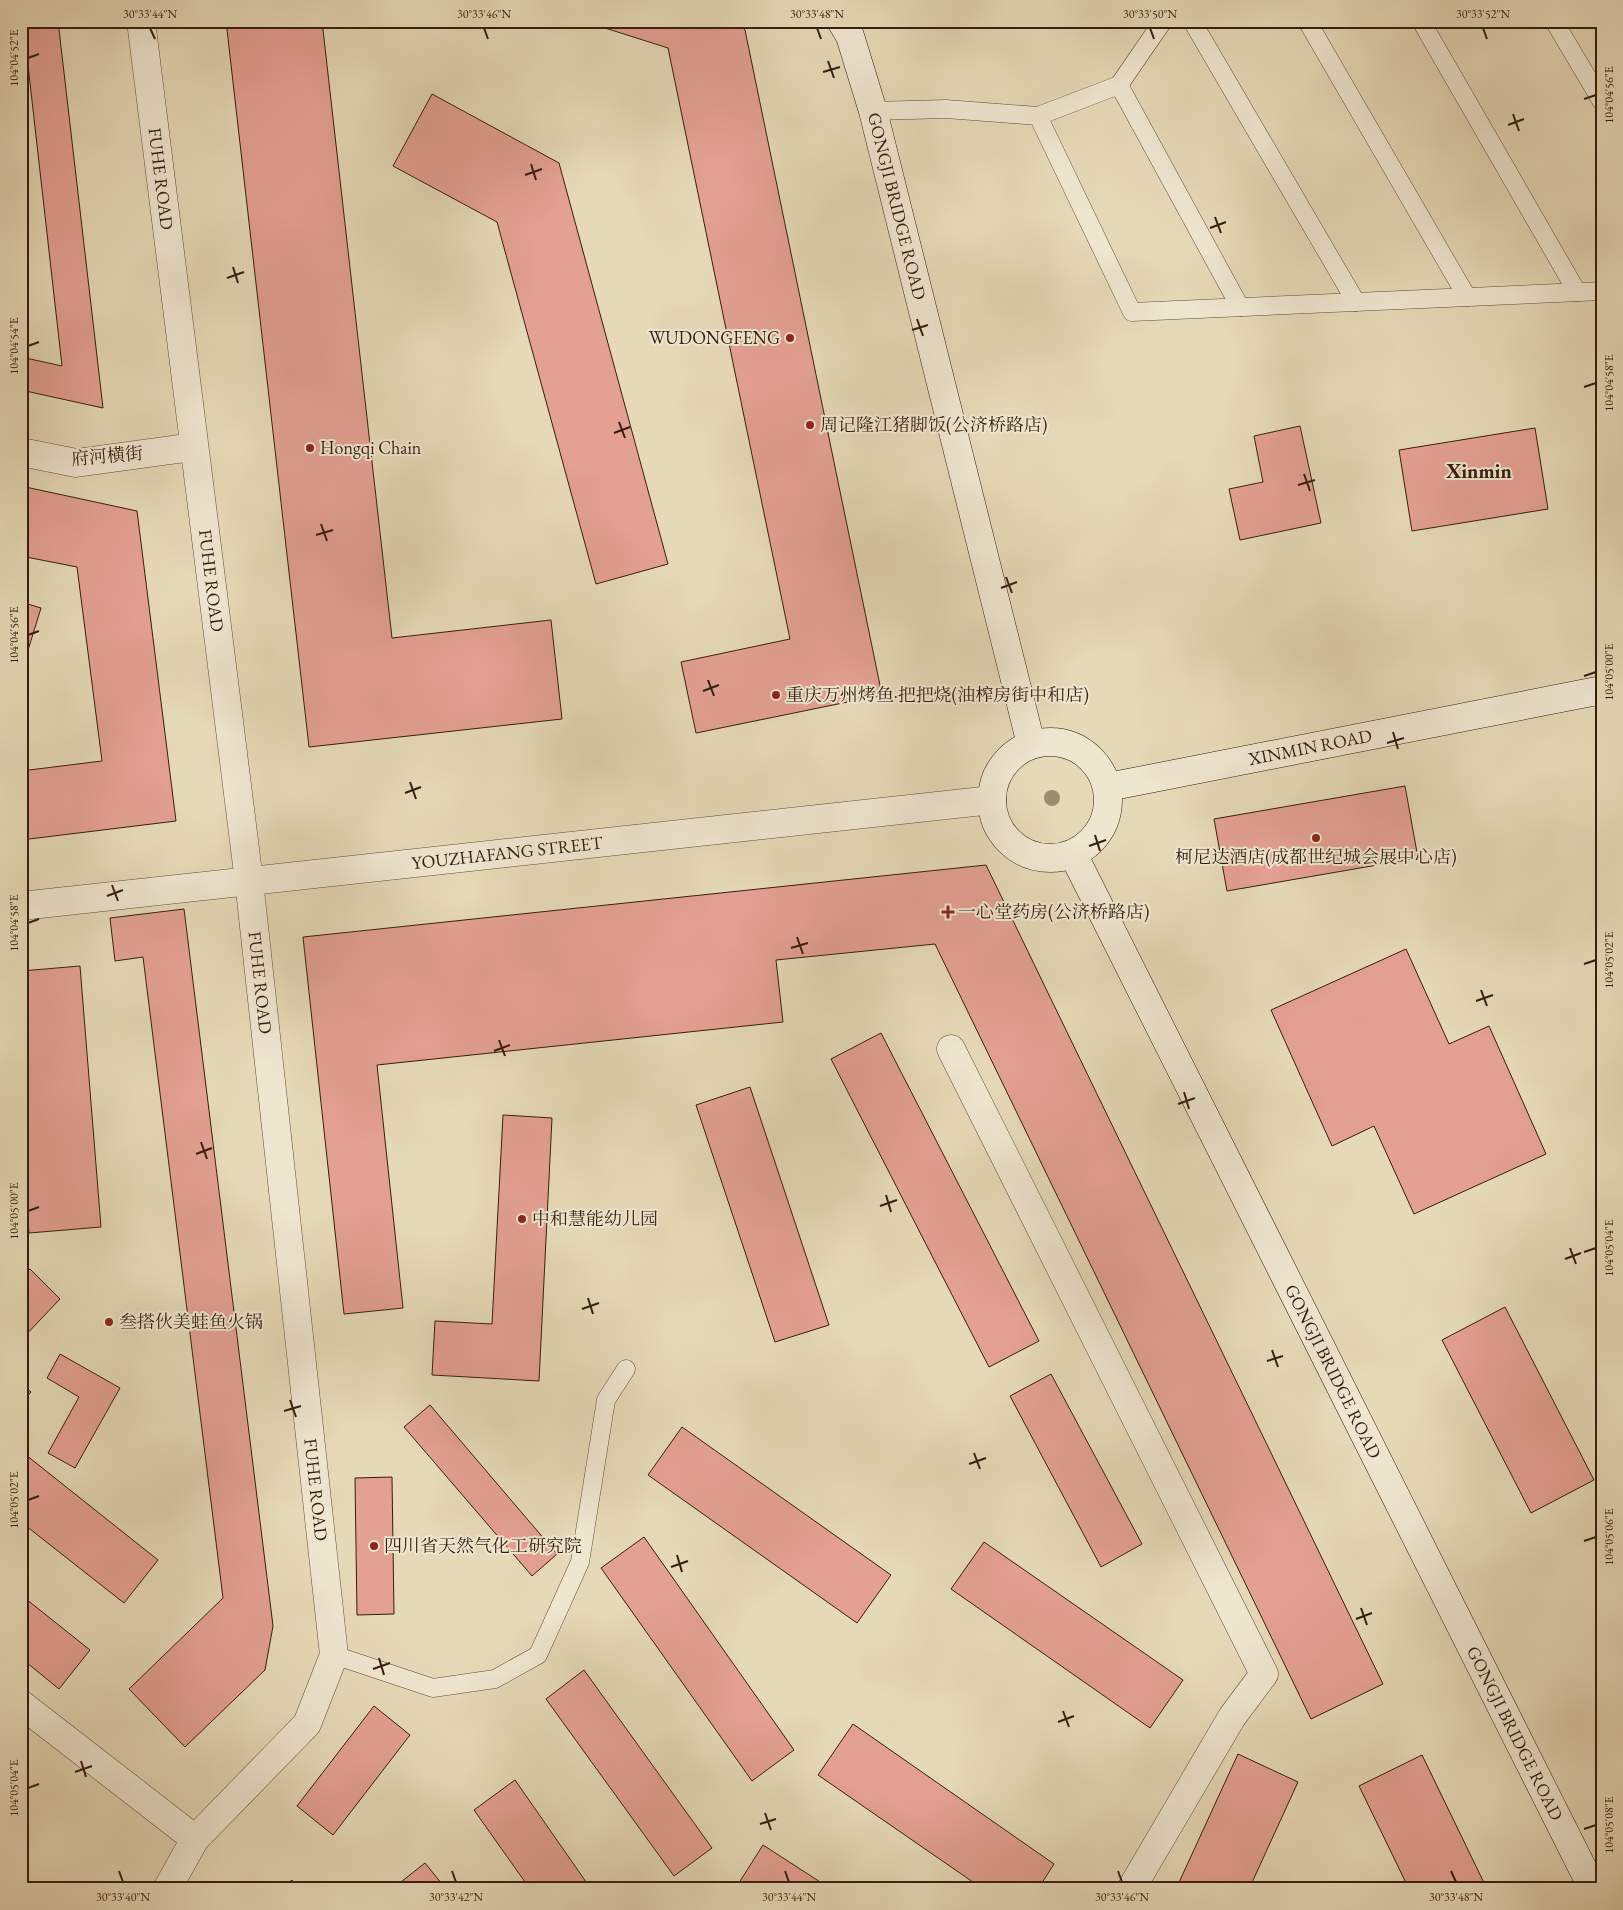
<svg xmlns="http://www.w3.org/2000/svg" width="1623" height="1910" font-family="'EB Garamond','Noto Serif SC',serif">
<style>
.building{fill:#e4a093;stroke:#361d0f}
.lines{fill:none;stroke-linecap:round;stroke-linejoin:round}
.service-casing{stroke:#624c39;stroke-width:19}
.minor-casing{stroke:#624c39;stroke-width:29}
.tertiary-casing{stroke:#624c39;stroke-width:29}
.secondary-casing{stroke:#361d0f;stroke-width:29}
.service{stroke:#efe6d0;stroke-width:18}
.minor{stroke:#efe6d0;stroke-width:28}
.tertiary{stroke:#efe6d0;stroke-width:28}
.secondary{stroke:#efe6d0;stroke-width:28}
.tree{fill:#9a8d70}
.ticks{fill:none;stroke:#361d0f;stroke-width:2}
.poi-dot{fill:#8f2418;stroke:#efe6d0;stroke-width:2}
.labels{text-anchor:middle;stroke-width:4;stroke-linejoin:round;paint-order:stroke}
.street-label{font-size:18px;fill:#361d0f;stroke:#efe6d0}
.poi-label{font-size:18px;fill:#361d0f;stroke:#efe6d0;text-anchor:start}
.quarter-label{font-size:20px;font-weight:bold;fill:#361d0f;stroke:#efe6d0}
.neatline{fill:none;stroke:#361d0f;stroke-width:2}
.ticks-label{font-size:12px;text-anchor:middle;fill:#361d0f}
</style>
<rect width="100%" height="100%" fill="#e6d9b7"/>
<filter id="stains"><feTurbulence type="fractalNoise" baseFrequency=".004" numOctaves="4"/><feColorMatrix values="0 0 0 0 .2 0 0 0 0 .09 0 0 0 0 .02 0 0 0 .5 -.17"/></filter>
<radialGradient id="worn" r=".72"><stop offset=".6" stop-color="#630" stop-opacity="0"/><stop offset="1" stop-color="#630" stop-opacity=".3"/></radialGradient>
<g class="building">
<polygon points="23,21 58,21 103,408 21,390 21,357 62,366"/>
<polygon points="226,21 322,21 392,638 551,620 562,719 309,747"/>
<polygon points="583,21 737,21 745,30 882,695 696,733 681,662 790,639 668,48"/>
<polygon points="432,94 559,163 668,564 596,584 497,222 393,166"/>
<polygon points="1300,426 1321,523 1240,540 1229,489 1263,482 1254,436"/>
<polygon points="1535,428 1548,509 1412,531 1399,450"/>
<polygon points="21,486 137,511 176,821 21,840 21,771 102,761 77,567 21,556"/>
<polygon points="21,602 41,608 21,673"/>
<polygon points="1405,786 1418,858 1227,891 1214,819"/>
<polygon points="986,865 1383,1684 1311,1719 935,944 776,960 783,1022 377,1065 403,1308 344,1314 303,937"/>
<polygon points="184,909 273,1626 265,1670 185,1747 129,1689 223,1598 143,957 115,961 110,918"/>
<polygon points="1406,949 1449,1044 1489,1026 1546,1154 1414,1214 1374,1126 1332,1146 1271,1010"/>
<polygon points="80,966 101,1227 29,1233 21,1142 21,971"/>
<polygon points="881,1033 1039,1341 989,1367 831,1059"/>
<polygon points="750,1087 829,1325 775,1342 696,1105"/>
<polygon points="503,1115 552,1118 539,1381 432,1375 435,1321 492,1324"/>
<polygon points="30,1269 60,1299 21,1340 21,1277"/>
<polygon points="1505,1307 1594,1480 1531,1513 1442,1340"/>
<polygon points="60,1354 120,1388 75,1468 48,1453 79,1397 47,1378"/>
<polygon points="1051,1374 1142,1544 1101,1567 1010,1396"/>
<polygon points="21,1383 31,1392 21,1403"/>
<polygon points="430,1405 557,1554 532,1576 404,1427"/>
<polygon points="682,1427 891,1575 857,1623 648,1475"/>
<polygon points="21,1451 158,1560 124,1603 21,1522"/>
<polygon points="392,1477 394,1614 357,1615 355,1478"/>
<polygon points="644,1537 794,1750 752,1781 601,1568"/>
<polygon points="984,1542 1183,1680 1150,1728 951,1589"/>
<polygon points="21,1595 90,1650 59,1689 21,1658"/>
<polygon points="584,1670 712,1848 674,1876 546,1699"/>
<polygon points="374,1706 410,1735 333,1835 297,1806"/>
<polygon points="853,1724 1054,1864 1038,1889 983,1889 818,1775"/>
<polygon points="1238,1754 1298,1782 1249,1889 1176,1889"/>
<polygon points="1422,1755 1487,1889 1409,1889 1359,1786"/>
<polygon points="515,1780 591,1889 530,1889 474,1810"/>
<polygon points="763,1845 831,1889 735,1889"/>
<polygon points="425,1863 446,1889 392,1889"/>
<polygon points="292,1880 299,1889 281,1889"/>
</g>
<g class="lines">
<defs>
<g id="service">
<polyline points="1192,21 1356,302"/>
<polyline points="1307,21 1467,297"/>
<polyline points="1421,21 1577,292"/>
<polyline points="1554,21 1602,102"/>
<polyline points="1119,85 1240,307"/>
<polyline points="873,111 946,109 1038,116 1132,312 1602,291"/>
<polyline points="1038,116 1119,85 1163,21"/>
<polyline points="334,1655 433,1688 495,1679 538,1655 580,1562 606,1400 626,1369"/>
</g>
<g id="minor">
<polyline points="21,452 76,463 193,447"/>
<polyline points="951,1049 1264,1674 1232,1717 1131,1889"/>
<polyline points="21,1704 195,1839"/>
</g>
<g id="tertiary">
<path id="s1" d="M141,21L249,881L334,1655L307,1724L195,1839L167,1889"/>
<path id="s2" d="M21,906L992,800"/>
</g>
<g id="secondary">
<path id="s3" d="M841,21L850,36L873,111L1031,744"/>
<circle cx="1050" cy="800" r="58"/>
<path id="s4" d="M1108,787L1602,690"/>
<path id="s5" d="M1073,854L1593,1889"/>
</g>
</defs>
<use href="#service" class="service-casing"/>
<use href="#minor" class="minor-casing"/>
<use href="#tertiary" class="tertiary-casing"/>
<use href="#secondary" class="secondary-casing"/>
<use href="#service" class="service"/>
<use href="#minor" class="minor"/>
<use href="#tertiary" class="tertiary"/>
<use href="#secondary" class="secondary"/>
</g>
<circle class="tree" cx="1052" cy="798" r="8"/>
<path class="ticks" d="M150,28L155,39M484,28L488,39M817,28L821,39M1150,28L1154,39M1483,28L1487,39M28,58L39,54M828,61L834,78M823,72L840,67M1584,99L1596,95M1513,114L1519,131M1508,125L1524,119M531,164L536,180M525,175L542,169M1215,217L1221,233M1210,228L1226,222M233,267L238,283M227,278L244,272M917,319L923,336M912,330L928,325M28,346L39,342M1584,387L1596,383M619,422L625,438M614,433L630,427M1304,474L1310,491M1298,485L1315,480M321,524L327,541M316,535L333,530M1006,577L1012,593M1001,588L1017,582M28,635L39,631M1584,676L1596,672M708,680L714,696M703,691L719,685M1393,732L1398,749M1387,743L1404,738M410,782L416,799M405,793L421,787M1095,835L1100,851M1089,846L1106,840M112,885L118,901M107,896L123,890M28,923L39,919M797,937L803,954M791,948L808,943M1584,964L1596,960M1481,990L1487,1006M1476,1001L1493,995M499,1040L505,1056M494,1051L510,1045M1184,1092L1189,1109M1178,1104L1195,1098M201,1142L207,1159M196,1154L212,1148M886,1195L891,1212M880,1206L897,1200M28,1211L39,1207M1570,1248L1576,1264M1584,1252L1596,1248M1565,1259L1581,1253M588,1298L593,1314M582,1309L599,1303M1272,1350L1278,1367M1267,1361L1283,1356M290,1400L296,1417M284,1411L301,1406M974,1453L980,1469M969,1464L986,1458M28,1500L39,1496M1584,1541L1596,1537M677,1555L682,1572M671,1567L688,1561M1361,1608L1367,1625M1356,1619L1372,1613M379,1658L384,1675M373,1669L390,1663M1063,1711L1069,1727M1058,1722L1074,1716M81,1761L86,1777M75,1772L92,1766M28,1788L39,1784M765,1813L771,1830M760,1824L776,1819M1584,1829L1596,1825M119,1871L123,1882M452,1871L456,1882M785,1871L789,1882M1118,1871L1122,1882M1451,1871L1456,1882"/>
<g class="poi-dot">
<circle cx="790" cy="338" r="5"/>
<circle cx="810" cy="425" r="5"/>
<circle cx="310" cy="448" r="5"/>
<circle cx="776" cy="695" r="5"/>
<circle cx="1316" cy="838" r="5"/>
<path d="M945.5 904.5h5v5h5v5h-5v5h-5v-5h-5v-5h5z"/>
<circle cx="522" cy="1219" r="5"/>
<circle cx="109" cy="1322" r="5"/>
<circle cx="374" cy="1546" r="5"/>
</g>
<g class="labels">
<g class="street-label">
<text dy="6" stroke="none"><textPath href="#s1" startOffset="159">FUHE ROAD</textPath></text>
<text dy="6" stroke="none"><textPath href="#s3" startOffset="194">GONGJI BRIDGE ROAD</textPath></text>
<text transform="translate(107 456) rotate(-5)" y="6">府河横街</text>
<text dy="6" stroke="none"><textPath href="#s1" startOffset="564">FUHE ROAD</textPath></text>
<text dy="6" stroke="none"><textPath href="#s4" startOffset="206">XINMIN ROAD</textPath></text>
<text dy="6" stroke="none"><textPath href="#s2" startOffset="489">YOUZHAFANG STREET</textPath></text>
<text dy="6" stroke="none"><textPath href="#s1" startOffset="969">FUHE ROAD</textPath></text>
<text dy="6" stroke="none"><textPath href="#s5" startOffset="579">GONGJI BRIDGE ROAD</textPath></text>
<text dy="6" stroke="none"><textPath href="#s1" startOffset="1479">FUHE ROAD</textPath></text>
<text dy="6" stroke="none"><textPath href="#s5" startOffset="984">GONGJI BRIDGE ROAD</textPath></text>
</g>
<g class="poi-label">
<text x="780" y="344" text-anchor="end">WUDONGFENG</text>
<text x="820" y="431">周记隆江猪脚饭(公济桥路店)</text>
<text x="320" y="454">Hongqi Chain</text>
<text x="786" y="701">重庆万州烤鱼·把把烧(油榨房街中和店)</text>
<text x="1316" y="863" text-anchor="middle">柯尼达酒店(成都世纪城会展中心店)</text>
<text x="958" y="918">一心堂药房(公济桥路店)</text>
<text x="532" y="1225">中和慧能幼儿园</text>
<text x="119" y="1328">叁搭伙美蛙鱼火锅</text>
<text x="384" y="1552">四川省天然气化工研究院</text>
</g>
<g class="quarter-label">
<text x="1479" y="478">Xinmin</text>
</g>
</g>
<rect width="1623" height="1910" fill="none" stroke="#e6d9b7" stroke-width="55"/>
<rect x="28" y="28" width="1568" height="1854" class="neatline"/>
<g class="ticks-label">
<text x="150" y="18">30°33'44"N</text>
<text x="484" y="18">30°33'46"N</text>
<text x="817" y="18">30°33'48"N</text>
<text x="1150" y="18">30°33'50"N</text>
<text x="1483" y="18">30°33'52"N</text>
<text transform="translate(14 58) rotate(-90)" y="4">104°04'52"E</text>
<text transform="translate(1609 95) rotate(-90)" y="4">104°04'56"E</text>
<text transform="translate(14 346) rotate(-90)" y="4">104°04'54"E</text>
<text transform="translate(1609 383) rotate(-90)" y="4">104°04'58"E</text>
<text transform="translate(14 635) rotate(-90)" y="4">104°04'56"E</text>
<text transform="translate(1609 672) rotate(-90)" y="4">104°05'00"E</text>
<text transform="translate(14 923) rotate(-90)" y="4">104°04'58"E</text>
<text transform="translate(1609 960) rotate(-90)" y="4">104°05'02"E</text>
<text transform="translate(14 1211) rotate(-90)" y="4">104°05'00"E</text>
<text transform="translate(1609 1248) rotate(-90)" y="4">104°05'04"E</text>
<text transform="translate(14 1500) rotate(-90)" y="4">104°05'02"E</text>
<text transform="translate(1609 1537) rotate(-90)" y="4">104°05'06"E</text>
<text transform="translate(14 1788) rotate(-90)" y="4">104°05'04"E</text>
<text transform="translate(1609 1825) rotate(-90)" y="4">104°05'08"E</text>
<text x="123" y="1901">30°33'40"N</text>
<text x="456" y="1901">30°33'42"N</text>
<text x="789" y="1901">30°33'44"N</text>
<text x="1122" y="1901">30°33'46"N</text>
<text x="1456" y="1901">30°33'48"N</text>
</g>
<rect width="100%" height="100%" filter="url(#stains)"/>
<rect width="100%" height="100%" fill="url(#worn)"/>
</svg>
